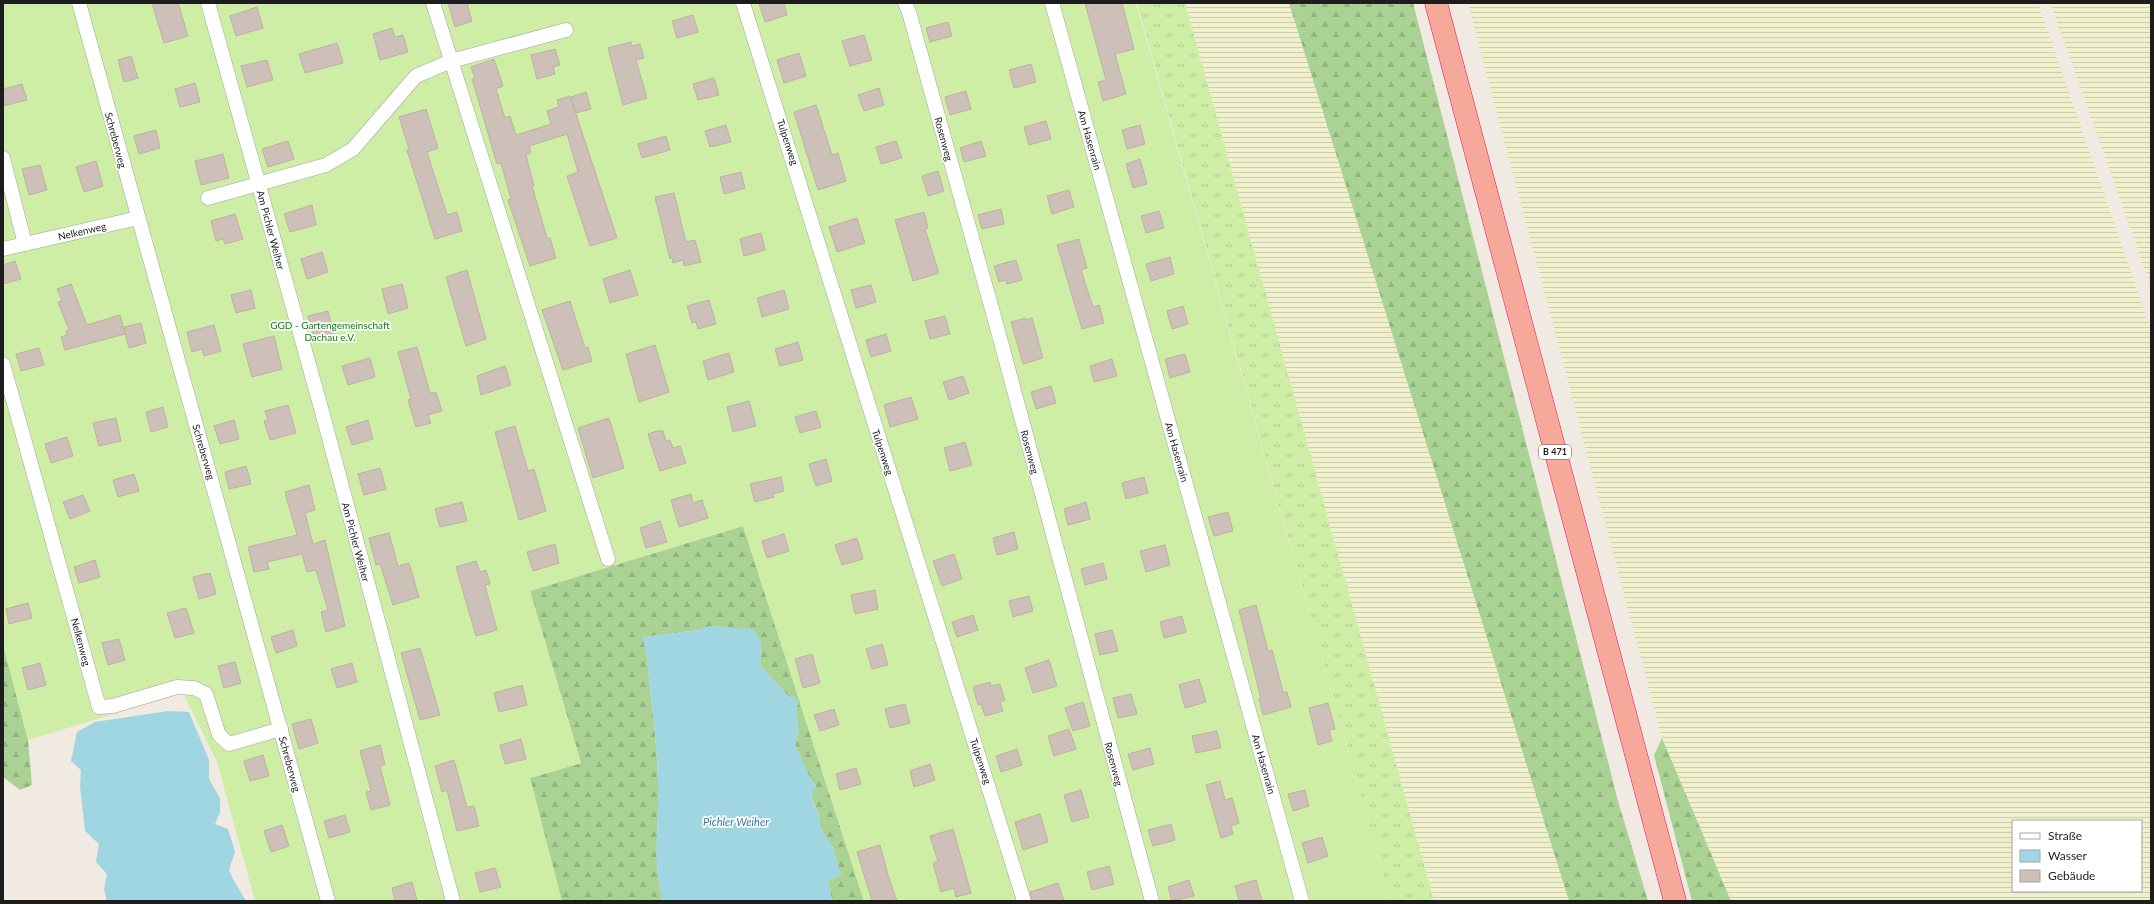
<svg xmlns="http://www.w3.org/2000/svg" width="2154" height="904" font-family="Lato,sans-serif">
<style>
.farmland{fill:url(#farmland-rules);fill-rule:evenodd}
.grass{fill:url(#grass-tufts)}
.forest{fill:url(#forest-firs)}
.garden{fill:#cdeea4}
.water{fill:#9fd6e1}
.building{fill:#ccc0b8;stroke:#c2afa4}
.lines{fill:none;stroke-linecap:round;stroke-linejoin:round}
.minor-casing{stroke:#a4a4a4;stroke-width:15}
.trunk-casing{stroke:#e81569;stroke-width:23}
.minor{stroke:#fff;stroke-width:14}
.trunk{stroke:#f6a89a;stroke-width:22}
.labels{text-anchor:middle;stroke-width:3.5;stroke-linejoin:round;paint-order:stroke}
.shield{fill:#fff;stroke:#616161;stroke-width:1}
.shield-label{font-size:9px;font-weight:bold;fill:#1d1d1d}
.street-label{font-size:10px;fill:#1d1d1d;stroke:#fff}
.park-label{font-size:10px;fill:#028506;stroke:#fff}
.water-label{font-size:11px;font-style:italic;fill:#3d77a5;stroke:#fff}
</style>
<defs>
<pattern id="farmland-rules" width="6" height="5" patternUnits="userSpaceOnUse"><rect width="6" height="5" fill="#f0f0cc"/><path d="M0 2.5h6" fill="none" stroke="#cdcdaf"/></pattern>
<pattern id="grass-tufts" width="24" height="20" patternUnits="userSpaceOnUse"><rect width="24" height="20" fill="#cdeea4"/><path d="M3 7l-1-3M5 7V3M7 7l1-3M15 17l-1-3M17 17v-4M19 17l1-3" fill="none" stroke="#b0cc8d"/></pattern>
<pattern id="forest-firs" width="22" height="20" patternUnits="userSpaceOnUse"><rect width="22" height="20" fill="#aad294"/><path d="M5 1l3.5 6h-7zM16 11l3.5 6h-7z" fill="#92b47f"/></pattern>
</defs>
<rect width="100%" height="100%" fill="#f0eae2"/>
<g class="farmland">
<polygon points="1185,3 1289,3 1569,901 1434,901"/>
<path d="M1468,3H2038L2151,330V901H1731L1662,738ZM2013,821H2141V891H2013Z"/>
<polygon points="2050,3 2151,3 2151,287 2080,86"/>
</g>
<polygon class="grass" points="1137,3 1185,3 1434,901 1391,901"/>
<g class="forest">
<polygon points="1289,3 1413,3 1618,801 1648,901 1569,901"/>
<path d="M743,526L864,901H832L828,881L841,875L832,846L821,829L819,816L811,795L816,786L809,776L795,745L799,728L796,713L798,702L794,696L791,699L760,665L761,644L754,630L710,626L700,630L643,637L647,658C651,701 658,746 658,789C659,828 652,862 663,901H561L530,778L581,763L530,591Z"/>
<polygon points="3,644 28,740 32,785 20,790 3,777"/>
<polygon points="1662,738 1731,901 1692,901 1654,755"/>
</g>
<polygon class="garden" points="3,3 1136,3 1391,901 864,901 743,526 530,591 581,763 530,778 562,901 255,901 217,762 183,693 28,740 3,644"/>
<g class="water">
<path d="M710,626L754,629L761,644L760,665L791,699L794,696L798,702L796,713L799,728L795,745L809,776L816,786L811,796L819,816L821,829L832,846L841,875L828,881L832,901H663C652,862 659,828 658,789C658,746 651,701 647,658L643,637L700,630Z"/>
<polygon points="168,711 189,712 209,760 209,779 220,798 220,812 215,824 228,829 235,852 229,870 233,879 246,901 107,901 104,889 107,874 96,862 99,844 85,831 80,787 81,770 71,761 77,732 95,722"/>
</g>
<g class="building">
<polygon points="152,3 178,3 188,36 164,43"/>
<polygon points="448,3 467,3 472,21 455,27"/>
<polygon points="759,3 784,3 787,15 765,22"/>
<polygon points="1085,3 1122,3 1134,49 1115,54 1126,94 1103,101 1098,82 1106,80"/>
<polygon points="257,7 263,28 236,36 230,16"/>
<polygon points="693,15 698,32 677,38 672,21"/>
<polygon points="948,22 952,36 930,42 926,28"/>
<polygon points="392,28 395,37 403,35 408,52 380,60 373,34"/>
<polygon points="864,35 872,60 850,66 842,41"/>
<polygon points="631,42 632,46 640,44 644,58 636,60 647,98 623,105 608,48"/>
<polygon points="337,43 343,63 305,73 299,54"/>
<polygon points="555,49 560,65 553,67 555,74 537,79 531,55"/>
<polygon points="799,53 806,76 784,83 777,60"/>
<polygon points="131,56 138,78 124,82 118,60"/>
<polygon points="494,59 503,86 496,89 505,118 510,116 516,135 551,124 547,111 559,107 557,100 570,96 617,238 590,246 567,176 578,172 567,134 529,146 531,153 526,155 534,186 532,186 547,238 550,238 556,258 530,266 508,200 511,199 501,163 497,164 472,79 475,78 471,67"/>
<polygon points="267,60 273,80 247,87 241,66"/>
<polygon points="1031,64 1036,82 1014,88 1009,70"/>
<polygon points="714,78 719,95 698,100 693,84"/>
<polygon points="195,83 200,102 180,107 175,89"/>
<polygon points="22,84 27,100 3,106 3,89"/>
<polygon points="879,88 884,105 864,111 858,95"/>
<polygon points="966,91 971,109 950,115 945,97"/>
<polygon points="586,92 591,109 576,113 571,97"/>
<polygon points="816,105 832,155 838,153 846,181 818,190 794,112"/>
<polygon points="426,109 438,148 427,152 447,215 457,212 462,231 435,239 407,150 409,149 399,117"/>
<polygon points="1046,121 1051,139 1029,145 1024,127"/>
<polygon points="726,125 731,142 710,147 705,131"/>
<polygon points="1140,125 1145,144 1127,149 1122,130"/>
<polygon points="156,130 160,148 139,154 134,136"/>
<polygon points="666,136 670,150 642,158 638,144"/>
<polygon points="288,141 294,159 268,167 262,149"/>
<polygon points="896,141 902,158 881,164 876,147"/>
<polygon points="981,141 986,156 964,162 960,148"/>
<polygon points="223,154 229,178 201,185 195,161"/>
<polygon points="1140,159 1147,184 1133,188 1126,164"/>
<polygon points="96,161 103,186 84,192 76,167"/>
<polygon points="40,165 47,190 29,195 22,169"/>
<polygon points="938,171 944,191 928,196 922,176"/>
<polygon points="741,172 745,188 724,194 720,177"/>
<polygon points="1069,190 1074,207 1052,214 1047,196"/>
<polygon points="674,193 686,242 695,240 701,262 684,266 683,260 673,263 672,258 670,259 655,197"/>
<polygon points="312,205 316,225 290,232 284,214"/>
<polygon points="1001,209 1004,224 982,229 978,215"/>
<polygon points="1159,211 1164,228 1146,233 1141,216"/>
<polygon points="924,212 928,228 925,229 939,273 913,281 895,220"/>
<polygon points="235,214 243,239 225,244 223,239 216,241 211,221"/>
<polygon points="857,218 865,243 837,252 829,227"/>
<polygon points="761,233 765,250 744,256 740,239"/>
<polygon points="1079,239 1087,268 1081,270 1093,307 1099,305 1104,323 1082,329 1057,245"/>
<polygon points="322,252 328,272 307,279 301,259"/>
<polygon points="1170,257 1174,274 1151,281 1146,264"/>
<polygon points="1016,260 1022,280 1007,284 1006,280 999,282 994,266"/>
<polygon points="15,261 21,279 3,284 3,265"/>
<polygon points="467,270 486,339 466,346 446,277"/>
<polygon points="630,270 638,295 610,303 603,279"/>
<polygon points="71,284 87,325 120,315 125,333 124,327 141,323 146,343 129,348 125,334 65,350 61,337 67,335 66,331 69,330 58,302 62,301 57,289"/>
<polygon points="402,284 408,308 388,314 382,289"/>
<polygon points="871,285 876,302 856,308 851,290"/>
<polygon points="251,290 255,308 236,313 231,295"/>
<polygon points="784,290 789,309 762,317 757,298"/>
<polygon points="709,300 716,324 698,329 696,322 692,323 687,306"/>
<polygon points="570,301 585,348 588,347 592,361 563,370 542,310"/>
<polygon points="1183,306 1188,324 1172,329 1167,311"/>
<polygon points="328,311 334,336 315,341 308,316"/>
<polygon points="945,316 950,334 930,339 925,321"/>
<polygon points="1025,318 1025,320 1032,318 1043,358 1023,364 1011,322"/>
<polygon points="214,325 221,351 204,356 202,349 192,352 187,332"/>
<polygon points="886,334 891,351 871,357 866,340"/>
<polygon points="274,336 282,369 252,377 243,344"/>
<polygon points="798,342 803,360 780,366 775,349"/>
<polygon points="655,345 669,392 639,402 626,354"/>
<polygon points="417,347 430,393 436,392 442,411 428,415 431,423 416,427 408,400 411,399 398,352"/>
<polygon points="39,348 44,365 21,371 16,354"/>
<polygon points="729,353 734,372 708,380 703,361"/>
<polygon points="1185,354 1190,372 1170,378 1165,359"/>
<polygon points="370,358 375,377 348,385 342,366"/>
<polygon points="1112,359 1117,376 1094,382 1090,366"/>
<polygon points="505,366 511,385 481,395 477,376"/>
<polygon points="963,376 969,393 949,400 943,382"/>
<polygon points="1051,386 1056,403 1036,409 1031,392"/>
<polygon points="911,397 918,419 890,427 884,405"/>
<polygon points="749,401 756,426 733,432 727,407"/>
<polygon points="288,405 296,433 270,440 264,421 268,420 265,411"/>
<polygon points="163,407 168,427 151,432 146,412"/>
<polygon points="816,411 821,427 800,433 795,417"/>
<polygon points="116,418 121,441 99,446 93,423"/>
<polygon points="609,418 624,468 593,478 578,428"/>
<polygon points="234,420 239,439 220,444 214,426"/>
<polygon points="368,420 373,439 352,445 346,427"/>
<polygon points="515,426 528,471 534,469 546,511 519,520 495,432"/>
<polygon points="657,431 663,431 666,441 670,440 673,448 680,446 686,463 660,471 648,434"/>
<polygon points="67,437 73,456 51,463 45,444"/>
<polygon points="965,442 972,465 950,471 944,448"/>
<polygon points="826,459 832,481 816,486 809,464"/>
<polygon points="246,466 251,484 229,489 225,472"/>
<polygon points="380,468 386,489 364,495 358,474"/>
<polygon points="134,474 139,491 118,497 113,480"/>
<polygon points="781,477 784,491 773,494 774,497 755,502 750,484"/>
<polygon points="1144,477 1148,493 1126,499 1122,483"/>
<polygon points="309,485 315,510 305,513 313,544 325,540 345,626 326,632 321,612 328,610 316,570 307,572 302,554 267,562 269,569 254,572 248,547 297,535 285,492"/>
<polygon points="691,494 693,503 702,500 708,518 679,527 671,500"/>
<polygon points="83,495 90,511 70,519 63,502"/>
<polygon points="462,502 467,521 440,527 435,509"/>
<polygon points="1086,502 1090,519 1068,525 1064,509"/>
<polygon points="1228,512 1233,531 1214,536 1208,517"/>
<polygon points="660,521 667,542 646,548 640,528"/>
<polygon points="1014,532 1018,549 997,555 993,538"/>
<polygon points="389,533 398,566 409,563 419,597 393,605 380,564 376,565 369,538"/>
<polygon points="784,534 789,551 767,558 762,541"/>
<polygon points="857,538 863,559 842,565 835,545"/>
<polygon points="555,544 559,563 533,571 527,552"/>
<polygon points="1165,545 1170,565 1146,572 1140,551"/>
<polygon points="954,554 962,579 942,586 933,561"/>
<polygon points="95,560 100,577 79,583 74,567"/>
<polygon points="476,561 480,572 486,570 490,584 485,585 497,630 476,636 456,567"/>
<polygon points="1103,563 1107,579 1085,585 1081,569"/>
<polygon points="210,573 216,594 199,599 193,577"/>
<polygon points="875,590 878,609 855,614 851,595"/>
<polygon points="1029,596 1033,611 1013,617 1009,601"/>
<polygon points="28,603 32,618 9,624 6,609"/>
<polygon points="1256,605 1268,651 1272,650 1283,692 1287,692 1291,707 1263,715 1259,699 1261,699 1239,610"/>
<polygon points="186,608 194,633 175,638 167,613"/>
<polygon points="973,615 978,630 957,637 952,622"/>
<polygon points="1182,616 1186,632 1164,638 1160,622"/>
<polygon points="293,630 297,646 276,653 271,637"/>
<polygon points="1112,630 1118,651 1100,655 1095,634"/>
<polygon points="119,639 125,660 108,665 102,643"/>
<polygon points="882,644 888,665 872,669 866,649"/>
<polygon points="420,648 440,715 420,720 401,653"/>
<polygon points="812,654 820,683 803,688 795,659"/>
<polygon points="1049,660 1057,686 1033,693 1025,668"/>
<polygon points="235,662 241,683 224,688 218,666"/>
<polygon points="40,663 46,685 28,690 22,668"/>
<polygon points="352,663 357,682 337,688 331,669"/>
<polygon points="1199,679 1206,702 1185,708 1179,685"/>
<polygon points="990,682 991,686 1000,684 1005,700 1000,702 1003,711 985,716 981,704 978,705 973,687"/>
<polygon points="522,685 527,705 499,712 494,693"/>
<polygon points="1131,694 1137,714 1118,718 1113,698"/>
<polygon points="1083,702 1090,726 1073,731 1065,708"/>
<polygon points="1328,703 1335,729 1329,730 1332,741 1318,745 1309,708"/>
<polygon points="905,704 910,723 890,728 885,709"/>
<polygon points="834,709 839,725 820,731 814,715"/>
<polygon points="311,719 318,743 299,749 292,724"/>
<polygon points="1069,729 1076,749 1054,756 1048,736"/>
<polygon points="1217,731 1221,748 1196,753 1192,736"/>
<polygon points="521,739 526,759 505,764 500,745"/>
<polygon points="380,745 385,764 380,766 390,805 371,810 366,792 371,791 360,751"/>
<polygon points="1150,748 1154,764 1133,770 1128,754"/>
<polygon points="1017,749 1022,765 1001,772 996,756"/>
<polygon points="263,755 269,776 250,781 244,761"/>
<polygon points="454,760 467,807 474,806 479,826 457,831 447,790 442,792 435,766"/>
<polygon points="930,764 935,780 914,787 910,771"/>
<polygon points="856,768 861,784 840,790 836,774"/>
<polygon points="1220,781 1225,800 1232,798 1239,823 1231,826 1233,834 1221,838 1206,785"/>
<polygon points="1081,790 1089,817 1072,822 1064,795"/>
<polygon points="1305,790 1309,806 1293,811 1288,794"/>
<polygon points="1040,814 1048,842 1023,850 1015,822"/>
<polygon points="345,815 350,832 329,838 324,821"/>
<polygon points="1171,824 1175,840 1153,846 1148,830"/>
<polygon points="282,825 289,846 271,852 264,831"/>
<polygon points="953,829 971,893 956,897 954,888 941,892 933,863 938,861 930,836"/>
<polygon points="1322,837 1328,856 1308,863 1302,843"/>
<polygon points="880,845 888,875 897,901 872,901 857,852"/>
<polygon points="1109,866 1114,884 1092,890 1087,872"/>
<polygon points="495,868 501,887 480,892 475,873"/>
<polygon points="1189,880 1194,896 1172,901 1168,887"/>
<polygon points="1256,880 1262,901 1239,901 1235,886"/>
<polygon points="412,882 417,901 395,901 392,888"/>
<polygon points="1058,883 1064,901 1032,901 1030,892"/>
</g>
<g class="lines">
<defs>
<g id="minor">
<polyline points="79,3 328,901"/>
<polyline points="208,3 321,408 453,901"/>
<polyline points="433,3 608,559"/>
<polyline points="743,3 1024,901"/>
<polyline points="905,3 909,12 995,320 1152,901"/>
<polyline points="1052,3 1302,901"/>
<polyline points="3,158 25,244"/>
<polyline points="208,198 326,165 353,149 416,76 451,61 566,30"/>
<polyline points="3,249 138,218"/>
<polyline points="3,364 99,707 113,706 177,687 194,688 206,694 219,735 229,744 281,729"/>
</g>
<polyline id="trunk" points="1436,3 1675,901"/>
</defs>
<use href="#minor" class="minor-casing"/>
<use href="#trunk" class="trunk-casing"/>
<use href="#minor" class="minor"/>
<use href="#trunk" class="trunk"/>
</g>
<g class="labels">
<rect class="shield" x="1539" y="445" width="32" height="14" rx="3"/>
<g class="shield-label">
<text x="1555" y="455">B 471</text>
</g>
<g class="street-label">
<text transform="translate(944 139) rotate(75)" y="4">Rosenweg</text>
<text transform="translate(116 140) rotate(75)" y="4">Schreberweg</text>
<text transform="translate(1090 140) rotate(74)" y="4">Am Hasenrain</text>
<text transform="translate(788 142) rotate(72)" y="4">Tulpenweg</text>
<text transform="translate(271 230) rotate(75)" y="4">Am Pichler Weiher</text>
<text transform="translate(82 231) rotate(-13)" y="4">Nelkenweg</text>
<text transform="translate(204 452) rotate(74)" y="4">Schreberweg</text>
<text transform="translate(883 452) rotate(72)" y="4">Tulpenweg</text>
<text transform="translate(1030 452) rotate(75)" y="4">Rosenweg</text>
<text transform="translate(1177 452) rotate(74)" y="4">Am Hasenrain</text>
<text transform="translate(356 542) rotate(75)" y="4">Am Pichler Weiher</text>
<text transform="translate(81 642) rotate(75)" y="4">Nelkenweg</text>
<text transform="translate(981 761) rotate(72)" y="4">Tulpenweg</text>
<text transform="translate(290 764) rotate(75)" y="4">Schreberweg</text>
<text transform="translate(1114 764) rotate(75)" y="4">Rosenweg</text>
<text transform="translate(1264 764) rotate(74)" y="4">Am Hasenrain</text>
</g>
<g class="park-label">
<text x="330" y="329">GGD - Gartengemeinschaft<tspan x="330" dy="12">Dachau e.V.</tspan></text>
</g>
<g class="water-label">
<text x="736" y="826">Pichler Weiher</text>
</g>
</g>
<rect width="2154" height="904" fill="none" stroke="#1d1d1d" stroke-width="8"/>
<rect x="2012" y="820" width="130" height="72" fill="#ffffff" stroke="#a5a5a5"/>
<rect x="2020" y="833" width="20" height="6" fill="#ffffff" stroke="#a5a5a5"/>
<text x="2048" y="840" font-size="12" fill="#1d1d1d">Straße</text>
<rect x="2020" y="850" width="20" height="12" fill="#9fd6e1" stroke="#a5a5a5"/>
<text x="2048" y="860" font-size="12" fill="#1d1d1d">Wasser</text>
<rect x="2020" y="870" width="20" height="12" fill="#ccc0b8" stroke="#a5a5a5"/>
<text x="2048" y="880" font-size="12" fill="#1d1d1d">Gebäude</text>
</svg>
